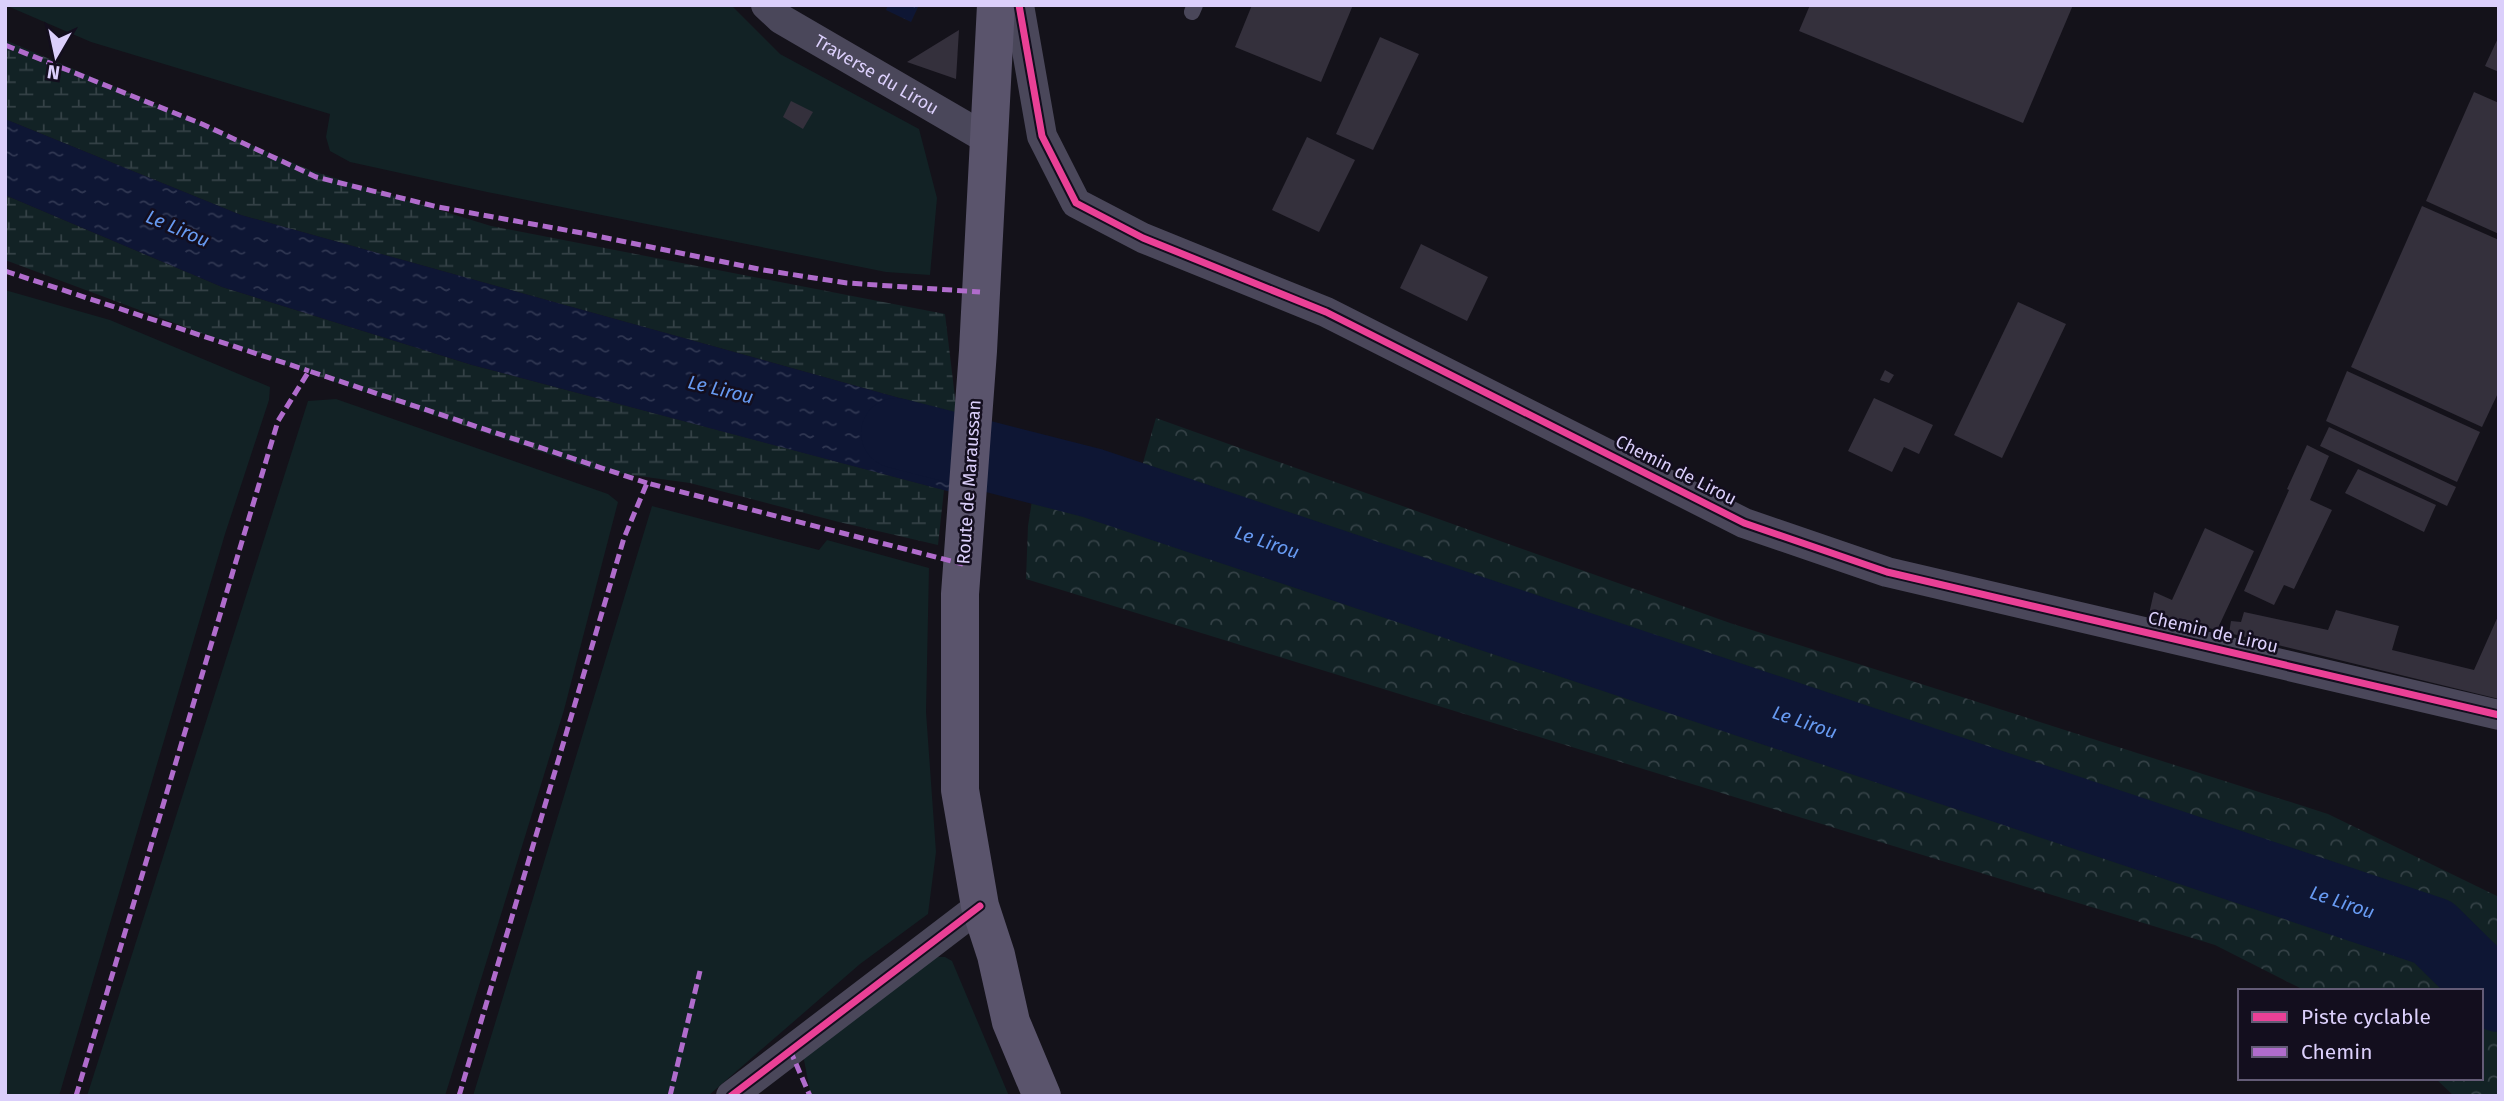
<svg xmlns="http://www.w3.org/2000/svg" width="2504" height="1101" font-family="'Fira Sans',sans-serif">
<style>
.green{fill:#122225}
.forest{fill:url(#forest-crowns)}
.wetland{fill:url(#wetland-marsh)}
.water{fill:url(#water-ripples)}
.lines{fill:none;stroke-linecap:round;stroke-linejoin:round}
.river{stroke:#0e1634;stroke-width:70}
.building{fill:#34303c}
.lane{stroke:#4a475a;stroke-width:16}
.street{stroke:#4a475a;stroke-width:30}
.secondary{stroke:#5a546c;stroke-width:38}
.quiet{stroke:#b06ccc;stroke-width:5;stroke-dasharray:10 5;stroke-linecap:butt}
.cycleway-casing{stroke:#130e1e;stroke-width:11}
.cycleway{stroke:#ea4096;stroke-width:7}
.labels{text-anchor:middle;stroke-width:5;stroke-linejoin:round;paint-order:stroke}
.street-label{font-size:18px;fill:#dbcffb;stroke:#130e1e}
.water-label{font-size:19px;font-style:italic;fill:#679af1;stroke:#130e1e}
</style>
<defs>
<pattern id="forest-crowns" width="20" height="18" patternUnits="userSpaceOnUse" patternTransform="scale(1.75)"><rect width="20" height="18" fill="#122225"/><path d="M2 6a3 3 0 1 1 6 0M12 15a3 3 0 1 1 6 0" fill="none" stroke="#344146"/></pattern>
<pattern id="wetland-marsh" width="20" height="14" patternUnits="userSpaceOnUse" patternTransform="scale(1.75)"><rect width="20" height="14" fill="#122225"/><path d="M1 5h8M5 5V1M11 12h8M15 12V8" fill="none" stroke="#344146"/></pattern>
<pattern id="water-ripples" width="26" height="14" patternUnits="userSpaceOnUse" patternTransform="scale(1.75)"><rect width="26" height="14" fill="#0e1634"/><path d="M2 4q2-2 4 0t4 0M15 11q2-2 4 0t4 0" fill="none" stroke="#303752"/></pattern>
</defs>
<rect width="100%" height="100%" fill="#14121a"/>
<g class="green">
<polygon points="5,5 731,5 780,54 919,129 937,198 930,275 886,272 487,192 350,162 330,151 326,137 330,114 91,42"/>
<polygon points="5,290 110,320 270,387 269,400 225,534 59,1096 5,1096"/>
<polygon points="336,399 608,494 618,502 564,710 445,1096 87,1096 308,401"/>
<polygon points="652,506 819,550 827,540 929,568 926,712 936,852 928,914 860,964 708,1096 473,1096"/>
<polygon points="932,957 945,957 952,961 1009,1096 811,1096 803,1055"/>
</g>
<polygon class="forest" points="1156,418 1730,623 2328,814 2499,897 2499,1096 2454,1096 2435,1078 2481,1078 2481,991 2306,991 2215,945 1026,579 1028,526 1034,488 1116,507 1645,683 1657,647 1142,466"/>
<g class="wetland">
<polygon points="5,40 312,171 491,226 945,314 957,414 241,215 5,119"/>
<polygon points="5,195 222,287 472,365 944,490 938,545 839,522 690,483 595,470 303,371 24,267 5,260"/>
</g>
<g class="water">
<polygon points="888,5 919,5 911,22 886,10"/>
<polygon points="5,119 241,215 957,414 951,492 472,365 222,287 5,195"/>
</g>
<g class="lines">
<path class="river" id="s1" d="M896,433L1092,483L2433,932L2499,997"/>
</g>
<g class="building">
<polygon points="1252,5 1353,5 1321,82 1235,47"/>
<polygon points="1810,5 2073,5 2023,123 1799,31"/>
<polygon points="959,30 956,79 907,62"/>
<polygon points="2499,36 2499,72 2485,66"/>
<polygon points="1380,37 1419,54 1373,150 1336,134"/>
<polygon points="2474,92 2499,103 2499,234 2426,201"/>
<polygon points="791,101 813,112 803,129 783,117"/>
<polygon points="1307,137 1355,160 1319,232 1272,210"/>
<polygon points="2422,206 2499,240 2499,391 2482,427 2351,367"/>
<polygon points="1421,244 1488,277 1467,321 1400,288"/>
<polygon points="2018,302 2066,324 2002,458 1954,435"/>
<polygon points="1885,370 1894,375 1889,383 1880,380"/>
<polygon points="2347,371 2480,432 2457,482 2326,421"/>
<polygon points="1874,398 1933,425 1919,454 1904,447 1892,472 1848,451"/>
<polygon points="2329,427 2456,487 2447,506 2320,446"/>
<polygon points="2307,445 2329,456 2310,500 2332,510 2294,589 2284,585 2274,605 2244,591 2289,490 2287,489"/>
<polygon points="2358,469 2436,505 2424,532 2345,493"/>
<polygon points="2205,528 2254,551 2217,630 2149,614 2154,592 2172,600"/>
<polygon points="2336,610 2399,626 2392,650 2474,670 2499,614 2499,699 2229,633 2231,621 2241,622 2244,612 2328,630"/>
</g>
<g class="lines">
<polyline class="lane" points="1192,12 1195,5"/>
<g class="street">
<path id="s2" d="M766,5L781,19L989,140"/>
<polyline points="1019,5 1042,136 1076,203 1143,238 1326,312 1744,523 1887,572 2499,715"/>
<polyline points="731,1096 980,906"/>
</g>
<polyline class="secondary" points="996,5 978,351 960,594 960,790 980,906 996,955 1011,1022 1042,1096"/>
<g class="quiet">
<polyline points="5,45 202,124 316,177 438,207 582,233 763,270 847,283 980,292"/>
<polyline points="5,271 309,371"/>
<polyline points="790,1050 810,1096"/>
<polyline points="76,1096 278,421 309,371 647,483"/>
<polyline points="459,1096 624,538 647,483 963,564"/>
<polyline points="670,1096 700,971"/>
</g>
<defs>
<g id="cycleway">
<polyline points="1019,5 1042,136 1076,203 1143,238 1326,312 1744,523 1887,572 2499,715"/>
<polyline points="731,1096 980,906"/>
</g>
</defs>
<use href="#cycleway" class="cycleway-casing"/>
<use href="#cycleway" class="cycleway"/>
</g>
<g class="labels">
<g class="street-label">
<text dy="6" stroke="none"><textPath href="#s2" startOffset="131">Traverse du Lirou</textPath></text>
<text transform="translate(1676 470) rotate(27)" y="6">Chemin de Lirou</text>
<text transform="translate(969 482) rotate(-86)" y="6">Route de Maraussan</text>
<text transform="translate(2213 632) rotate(13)" y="6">Chemin de Lirou</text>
</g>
<g class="water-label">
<text transform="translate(178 228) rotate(23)" y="7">Le Lirou</text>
<text transform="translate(721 389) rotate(14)" y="7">Le Lirou</text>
<text dy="7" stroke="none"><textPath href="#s1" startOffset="387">Le Lirou</textPath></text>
<text dy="7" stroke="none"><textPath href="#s1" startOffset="954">Le Lirou</textPath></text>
<text dy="7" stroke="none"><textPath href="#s1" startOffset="1521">Le Lirou</textPath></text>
</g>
</g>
<rect width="2504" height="1101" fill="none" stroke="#dbcffb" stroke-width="14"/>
<rect x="2238" y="989" width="245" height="91" fill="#130e1e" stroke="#635b76" stroke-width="2"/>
<rect x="2252" y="1012" width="35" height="10" fill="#ea4096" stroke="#635b76" stroke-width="2"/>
<text x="2301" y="1024" font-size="21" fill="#dbcffb">Piste cyclable</text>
<rect x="2252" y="1047" width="35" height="10" fill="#b06ccc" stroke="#635b76" stroke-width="2"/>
<text x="2301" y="1059" font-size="21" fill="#dbcffb">Chemin</text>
<g transform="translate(56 56) rotate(189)" stroke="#130e1e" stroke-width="5" paint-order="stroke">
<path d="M0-5L12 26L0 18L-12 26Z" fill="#dbcffb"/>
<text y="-10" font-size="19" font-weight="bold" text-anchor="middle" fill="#dbcffb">N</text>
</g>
</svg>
